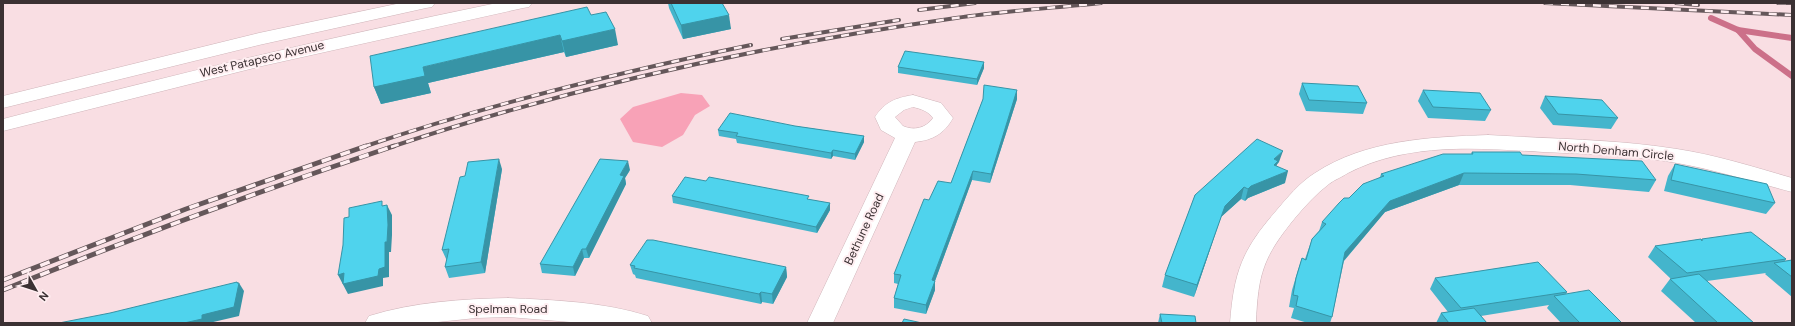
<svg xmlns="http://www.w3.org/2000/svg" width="1795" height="326" font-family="'DM Sans',sans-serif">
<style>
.green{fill:#f8a2b7}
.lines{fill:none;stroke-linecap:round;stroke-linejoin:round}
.stream{stroke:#cc7089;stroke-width:6}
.street-casing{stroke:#cfb5ba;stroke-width:1}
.primary-casing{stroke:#cfb5ba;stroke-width:1}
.street{fill:#fff;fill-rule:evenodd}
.primary{fill:#fff;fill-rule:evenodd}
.rail-far1-casing{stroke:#65575a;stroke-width:4}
.rail-casing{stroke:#65575a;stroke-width:5}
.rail-far1{stroke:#ffeef1;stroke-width:2.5;stroke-dasharray:8;stroke-linecap:butt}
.rail{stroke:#ffeef1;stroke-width:3.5;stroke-dasharray:10;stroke-linecap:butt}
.wall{fill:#44b5cc}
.shaded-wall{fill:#3794a6}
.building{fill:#4fd3ed;stroke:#3794a6}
.labels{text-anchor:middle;stroke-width:4;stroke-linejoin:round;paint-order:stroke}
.street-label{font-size:12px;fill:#3b3133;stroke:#ffeef1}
</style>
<rect width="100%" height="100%" fill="#f9dee3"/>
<polygon class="green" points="681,93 702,95 710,106 695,115 683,135 662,147 633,142 620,119 633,107"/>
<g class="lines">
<g class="stream">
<polyline points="1711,18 1738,30 1792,38"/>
<polyline points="1738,30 1755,49 1792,76"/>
</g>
<defs>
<g id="street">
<path d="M913,95L941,103L953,118C944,134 933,140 915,142L833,323H807L895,138L881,130L875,117C885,102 895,98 913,95ZM913,107C921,109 928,111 933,118C926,128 914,131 903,126L895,117L904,110Z"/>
<path d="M1488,135C1551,139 1614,139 1677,149C1716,155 1754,167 1792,178V192C1754,182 1716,170 1677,163C1633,155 1588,154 1543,152C1479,148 1408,142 1348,173C1342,177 1334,180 1329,184C1316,194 1305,206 1295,218C1263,257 1258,274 1256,323H1230C1234,272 1242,250 1276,211C1287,198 1300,182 1315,173C1365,140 1430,137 1488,135Z"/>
<path d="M508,298C555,300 604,302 648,316L652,323H583L508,317L476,318L428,323H365L369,316C414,302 462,299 508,298Z"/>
</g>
<g id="primary">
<polygon points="401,3 435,3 432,7 426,8 259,45 3,108 3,96 259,33"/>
<path d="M497,3H532L529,7L523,8L262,66L3,131V119C167,76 331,37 497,3Z"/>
</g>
</defs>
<use href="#street" class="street-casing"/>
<use href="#primary" class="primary-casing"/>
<use href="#street" class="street"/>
<use href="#primary" class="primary"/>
<defs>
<g id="rail-far1">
<polyline points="1545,3 1792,15"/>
<polyline points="1676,3 1698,5"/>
<polyline points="1778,3 1792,3"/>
<polyline points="919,10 975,3"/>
<polyline points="782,39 899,20"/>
<path d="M363,147C490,104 620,72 751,45"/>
<path d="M391,147C574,86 765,45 956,18C1004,11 1053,8 1101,3"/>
</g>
<g id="rail">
<polyline points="3,280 186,209 366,146"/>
<path d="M3,290C132,238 262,190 394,146"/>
</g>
</defs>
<use href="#rail-far1" class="rail-far1-casing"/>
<use href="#rail" class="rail-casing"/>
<use href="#rail-far1" class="rail-far1"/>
<use href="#rail" class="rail"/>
</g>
<g class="wall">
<polygon points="668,3 722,3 731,29 683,39 669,8"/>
<polygon points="591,15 618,45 566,57 564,52 428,83 431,93 381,104 374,87"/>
<polygon points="984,62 984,68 977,85 898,73 898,67"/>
<polygon points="1302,83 1367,103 1363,114 1306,111 1299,94"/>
<polygon points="1017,90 1017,99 990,183 972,180 935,281 935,290 926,314 894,308 894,298 898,284 894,283 894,274 929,200 951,183 983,99"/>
<polygon points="1423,90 1491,110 1485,121 1428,118 1418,101"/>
<polygon points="1545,96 1618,118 1611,129 1553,125 1540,108"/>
<polygon points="795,126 864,136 864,142 855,160 833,156 831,159 737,143 736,139 719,136 718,130"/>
<polygon points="1472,152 1522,155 1656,180 1649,192 1570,185 1459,185 1385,212 1344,261 1332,317 1330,323 1308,323 1291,318 1294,308 1289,307 1292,290 1298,270 1302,258 1305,259 1312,239 1319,231 1322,222 1349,198 1380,177 1381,174 1471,154"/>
<polygon points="1279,162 1276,166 1285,183 1248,198 1245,201 1241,199 1221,217 1194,297 1162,287 1165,275 1195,195"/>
<polygon points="1675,164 1775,203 1766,214 1664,191 1668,176"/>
<polygon points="502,169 485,273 449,278 445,267 447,261 442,250 465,176"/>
<polygon points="630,170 625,178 626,184 589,258 584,258 575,276 542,273 540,264"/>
<polygon points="672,196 809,200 830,203 830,210 817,233 673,203"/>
<polygon points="1701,239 1702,239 1786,259 1785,261 1792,260 1792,297 1765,274 1766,273 1707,281 1754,323 1696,323 1661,291 1670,279 1671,279 1648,257 1655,246"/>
<polygon points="630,265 786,267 787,277 773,304 762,302 761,304 636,278 635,275 633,274"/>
<polygon points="1435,278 1567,292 1566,294 1622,323 1561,323 1547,308 1549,305 1481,316 1487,323 1436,323 1441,313 1448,312 1430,289"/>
<polygon points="1160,314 1196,323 1158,323"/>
</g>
<g class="shaded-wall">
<polygon points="729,15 731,29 683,39 681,25"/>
<polygon points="615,29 618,45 566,57 562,41"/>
<polygon points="560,35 564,52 428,83 431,93 381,104 374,87 423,67"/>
<polygon points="984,62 984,68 977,85 977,79"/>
<polygon points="1017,90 1017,99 990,183 991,174"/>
<polygon points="864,136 864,142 855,160 855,154"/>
<polygon points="833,150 833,156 831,159 831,153"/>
<polygon points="1283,151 1279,162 1277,164 1274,173 1274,159"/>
<polygon points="499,159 502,169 485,273 481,262"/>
<polygon points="628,161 630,170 625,178 626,184 589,258 586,249 620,175"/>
<polygon points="973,171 972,180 932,289 932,280"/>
<polygon points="1288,171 1285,183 1248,198 1245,201 1248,189 1251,186"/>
<polygon points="1464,173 1459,185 1385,212 1341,264 1345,252 1390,201"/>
<polygon points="1244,187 1241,199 1221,217 1194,297 1197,285 1225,206"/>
<polygon points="830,203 830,210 817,233 816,227"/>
<polygon points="387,205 392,215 392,235 391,252 389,252 389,277 383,278 383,286 348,294 338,275 385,242"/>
<polygon points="582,249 584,258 575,276 573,267"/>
<polygon points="786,267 787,277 773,304 772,294"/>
<polygon points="935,281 935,290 926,314 926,305"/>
<polygon points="237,282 239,284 239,283 244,291 239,316 209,323 184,323 202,315 237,283"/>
<polygon points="761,292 762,302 761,304 759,294"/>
</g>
<g class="building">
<polygon points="671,3 722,3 729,15 681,25"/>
<polygon points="587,7 591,15 606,12 615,29 562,41 560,35 423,67 425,76 374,87 370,56"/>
<polygon points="905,51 984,62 977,79 898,67"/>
<polygon points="1302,83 1358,86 1367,103 1309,100"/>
<polygon points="984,85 1017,90 991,174 973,171 932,280 935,281 926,305 894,298 901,275 894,274 924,199 929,200 938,181 951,183 983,99"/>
<polygon points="1423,90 1480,93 1491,110 1433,107"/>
<polygon points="1545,96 1602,100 1618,118 1558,114"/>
<polygon points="730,113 795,126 864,136 855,154 833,150 831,153 736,136 738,133 718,130"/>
<polygon points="1257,139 1283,151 1274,159 1278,161 1274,165 1288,171 1251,186 1248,189 1244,187 1225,206 1197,285 1165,275 1195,195"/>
<polygon points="1472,152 1520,152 1522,155 1642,161 1656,180 1576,174 1464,173 1390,201 1345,252 1332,317 1296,306 1298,296 1293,295 1296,278 1302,258 1306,260 1312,239 1326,224 1322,222 1339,203 1344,198 1349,198 1363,184 1384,176 1381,174 1443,154 1473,154"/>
<polygon points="499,159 481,262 445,267 449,249 442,250 460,177 465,176 468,162"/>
<polygon points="600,159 628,161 620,175 624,176 586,249 582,249 573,267 540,264"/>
<polygon points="1675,164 1767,184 1775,203 1671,180"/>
<polygon points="685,177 706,181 709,177 809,196 807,199 830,203 816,227 672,196"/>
<polygon points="382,201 382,206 387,205 388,225 387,242 385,242 385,267 379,269 378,276 343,284 344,273 338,275 343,245 344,218 349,217 349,208"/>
<polygon points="1751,232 1786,259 1687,273 1655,246 1701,239 1702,241 1702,239"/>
<polygon points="647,240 653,240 786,267 772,294 761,292 759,294 634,268 635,266 630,265"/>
<polygon points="1792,260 1792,277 1774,263"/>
<polygon points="1538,262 1567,292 1461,308 1435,278"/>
<polygon points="1699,274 1754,323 1718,323 1670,279"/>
<polygon points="237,282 237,283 239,283 234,307 202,315 202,319 184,323 59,323 110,313"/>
<polygon points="1589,290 1622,323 1580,323 1554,296"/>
<polygon points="1474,308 1487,323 1449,323 1441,313"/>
<polygon points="1160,314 1195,316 1196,323 1162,323"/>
<polygon points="904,319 922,323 902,323"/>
</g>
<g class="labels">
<g class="street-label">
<text transform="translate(262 59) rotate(-13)" y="4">West Patapsco Avenue</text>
<text transform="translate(1616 151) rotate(5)" y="4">North Denham Circle</text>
<text transform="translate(864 229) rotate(-65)" y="4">Bethune Road</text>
<text x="508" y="313">Spelman Road</text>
</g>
</g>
<rect width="1795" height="326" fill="none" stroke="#3b3133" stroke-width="8"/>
<g transform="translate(36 290) rotate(129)" stroke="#ffeef1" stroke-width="3" paint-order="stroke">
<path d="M0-3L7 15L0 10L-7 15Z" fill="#3b3133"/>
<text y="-6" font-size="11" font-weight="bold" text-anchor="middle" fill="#3b3133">N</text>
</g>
</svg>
